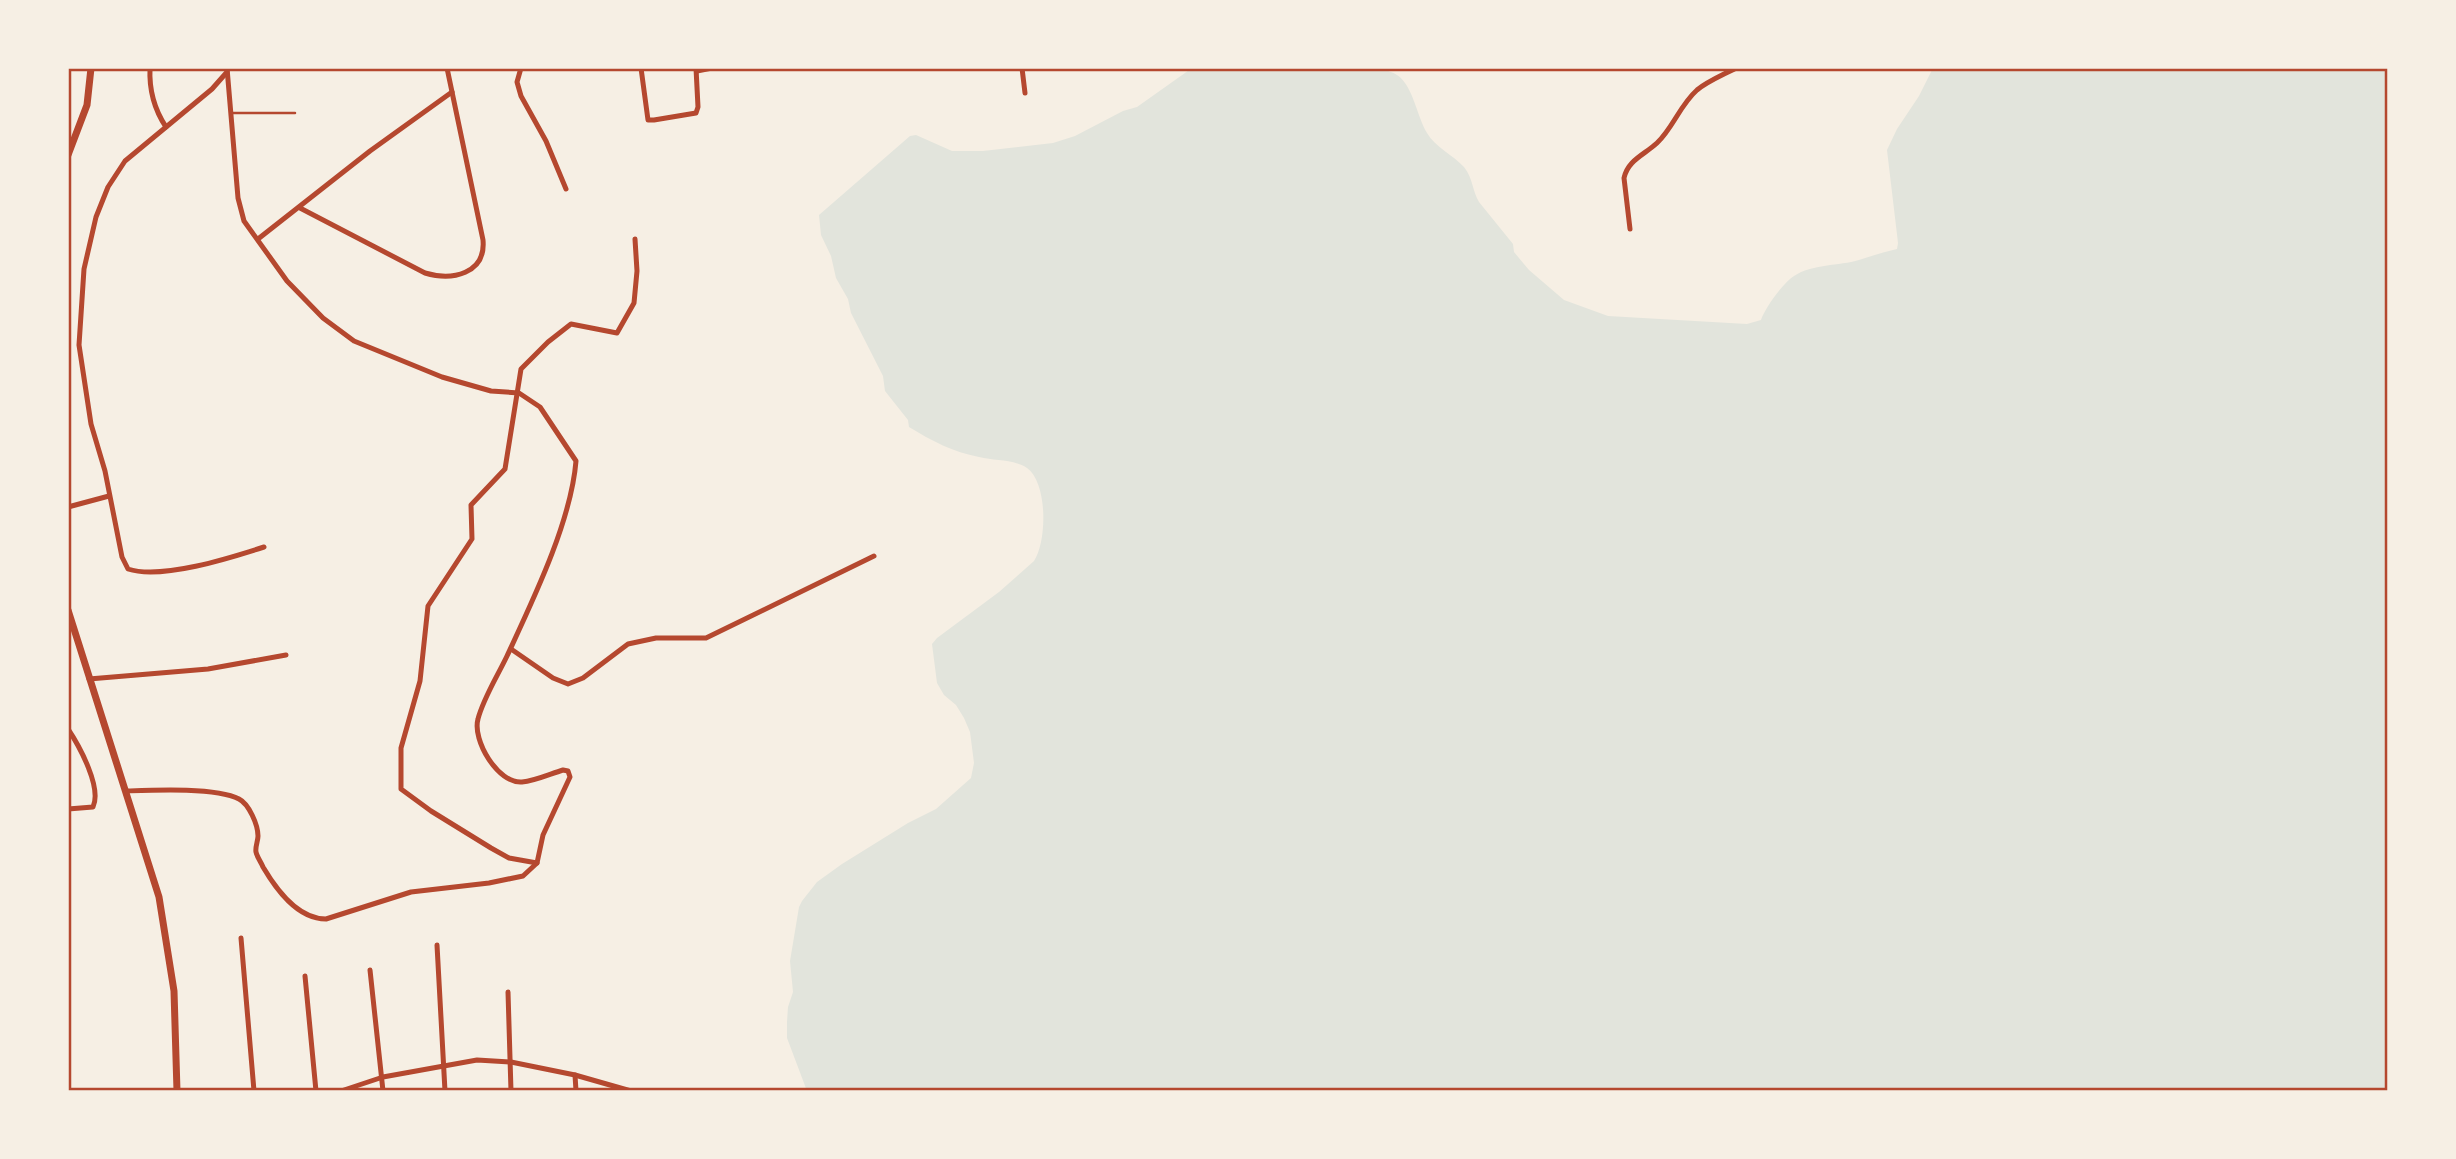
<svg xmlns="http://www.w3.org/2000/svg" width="2456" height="1159" font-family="Barlow,sans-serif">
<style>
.green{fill:#e2e4dc}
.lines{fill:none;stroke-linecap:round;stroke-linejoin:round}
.service{stroke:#b5482f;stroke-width:2.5}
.minor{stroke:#b5482f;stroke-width:5}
.secondary{stroke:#b5482f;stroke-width:7}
.neatline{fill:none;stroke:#b5482f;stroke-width:2.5}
</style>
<rect width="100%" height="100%" fill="#f6efe4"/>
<path class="green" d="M1192,68H1382C1386,71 1393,72 1397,75C1413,85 1417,117 1427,133C1435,147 1453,155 1464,167C1473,178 1472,190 1479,202L1513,244L1514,252L1529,270L1564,300L1608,316L1747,324L1761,320C1765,308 1783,283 1794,276C1812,264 1839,266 1859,260C1871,256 1884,252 1897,249L1898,243L1887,150L1897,129L1919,96L1933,68H2388V1091H807L787,1038V1022L788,1007L793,992L790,961L799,907L802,901L817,882L842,864L908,823L936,809L971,778L974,763L970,732L964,718L956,705L944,695L937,683L932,644L937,638L999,592L1034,561C1047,542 1048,483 1027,468C1013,459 995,461 979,457C953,452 932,441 909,427L908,420L885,391L883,376L851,313L848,299L836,278L831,256L821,235L819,215L910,136L916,135L952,151H983L1053,143L1075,136L1123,111L1137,107Z"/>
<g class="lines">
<polyline class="service" points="232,113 295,113"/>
<g class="minor">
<path d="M150,68C149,90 154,109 166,127"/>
<polyline points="521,68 517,82 521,96 546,141 566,189"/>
<polyline points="641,68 648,120 654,120 696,113 698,107 696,68"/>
<polyline points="1022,68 1025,93"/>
<polyline points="697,71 712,68"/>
<path d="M227,72L212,89L125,161L108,187L96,217L84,269L79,345L91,424L105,471L122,557L128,569C161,580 230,558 264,547"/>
<path d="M300,208L425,273C452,281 486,274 483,240L447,68"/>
<path d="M1630,229L1624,178C1628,160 1644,155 1657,143C1673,128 1680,105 1697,90C1708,81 1723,75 1736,68"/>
<polyline points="258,239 370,151 452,92"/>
<polyline points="68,507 109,496"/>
<polyline points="511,649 553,678 568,684 583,678 628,644 656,638 706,638 874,556"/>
<polyline points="89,679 208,669 286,655"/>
<path d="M68,729C80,747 102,788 93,807L68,809"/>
<path d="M127,791C153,790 216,787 239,799C249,804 258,825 258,836C258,841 255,847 256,852C257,857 261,862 263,867C276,889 297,919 326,919L411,892L489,883L523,876L537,863L543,835L570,777L568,771L563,770C550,774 535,781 522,782C498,784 472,740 478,719C483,699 498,675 507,656C533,600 571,522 576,461L540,407L519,393L491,391L442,377L354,341L323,318L287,281L244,221L238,198L227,68"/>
<polyline points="537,863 509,858 491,848 431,811 401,789 401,748 420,681 428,606 472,539 471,505 505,469 521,369 548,342 571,324 617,333 634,303 637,271 635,239"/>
<polyline points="241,938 254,1091"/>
<polyline points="437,945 445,1091"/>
<polyline points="370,970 383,1091"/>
<polyline points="305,976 316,1091"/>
<polyline points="508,992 511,1091"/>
<polyline points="575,1075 576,1091"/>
<polyline points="341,1091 383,1077 477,1060 511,1062 575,1075 631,1091"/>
</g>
<g class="secondary">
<polyline points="68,155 87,105 91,68"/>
<polyline points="68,610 159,897 174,991 177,1091"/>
</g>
</g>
<rect width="2456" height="1159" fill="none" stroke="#f6efe4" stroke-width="140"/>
<rect x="70" y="70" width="2316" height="1019" class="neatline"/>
</svg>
